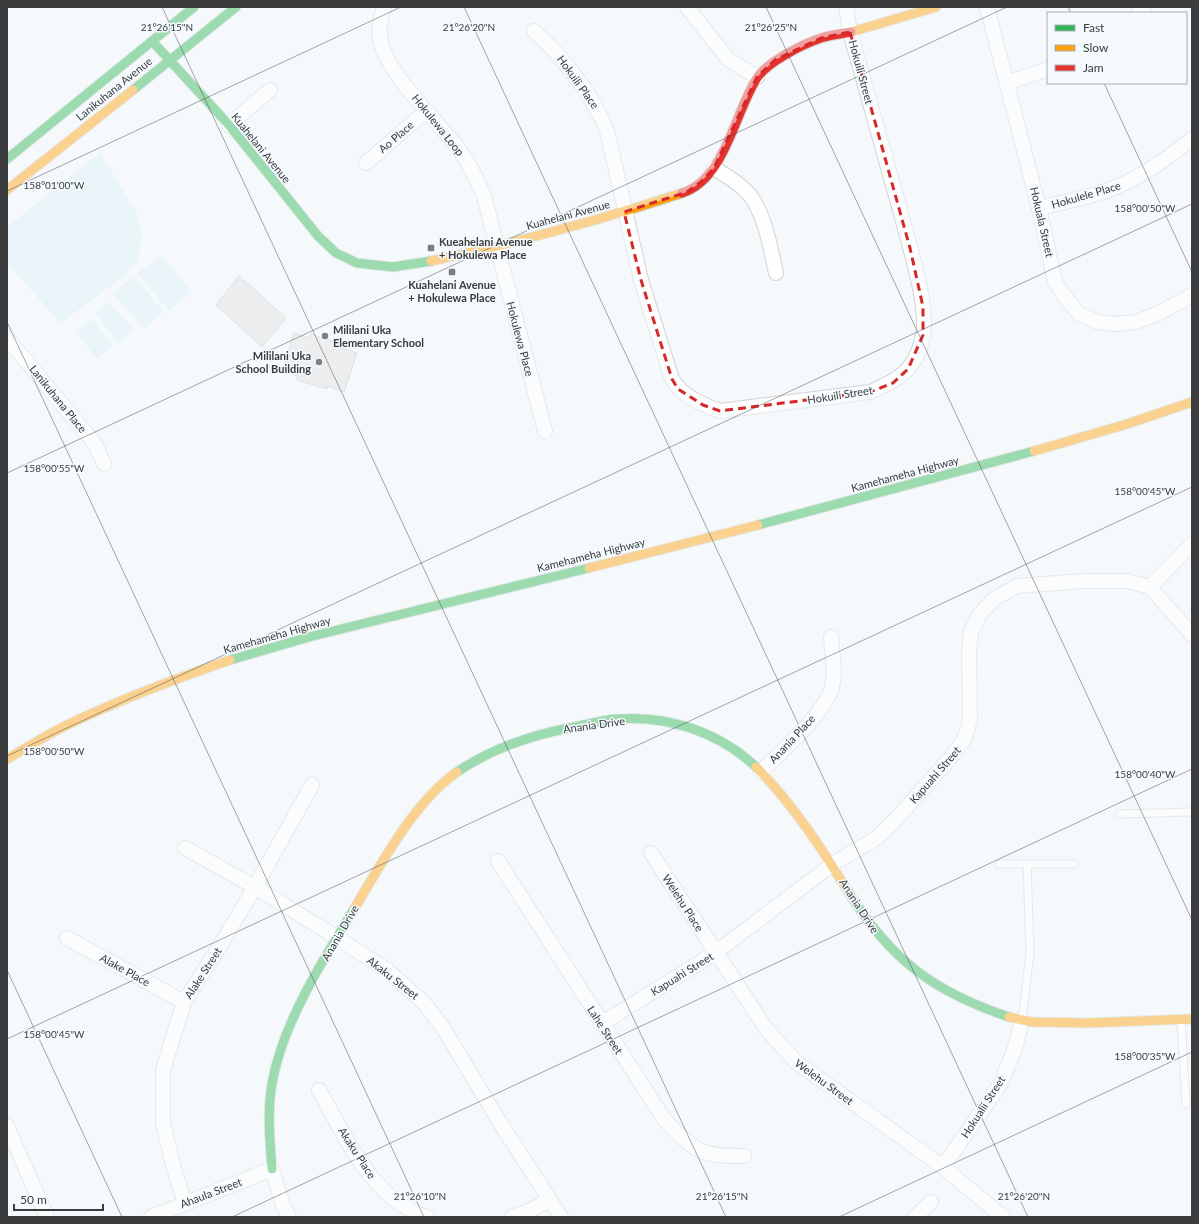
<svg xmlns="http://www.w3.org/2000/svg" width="1199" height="1224" font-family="Lato,sans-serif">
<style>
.green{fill:#dcf0f8}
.building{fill:#e1e1e2;stroke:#c1c2c2}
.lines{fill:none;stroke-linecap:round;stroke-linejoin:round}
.lane-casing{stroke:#d1d4d4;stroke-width:9}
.street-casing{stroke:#d1d4d4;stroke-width:16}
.fast-casing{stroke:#d1d4d4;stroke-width:11}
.slow-casing{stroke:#d1d4d4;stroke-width:11}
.jam-casing{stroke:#d1d4d4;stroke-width:11}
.lane{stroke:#fefefe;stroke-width:7}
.street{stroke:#fefefe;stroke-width:14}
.fast{stroke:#30b455;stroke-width:9}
.slow{stroke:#ff9f0a;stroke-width:9}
.jam{stroke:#e5322d;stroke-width:9}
.marked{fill:none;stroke:#d62828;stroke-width:3;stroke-dasharray:8 5;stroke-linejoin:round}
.ticks{fill:none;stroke:#3a3c3d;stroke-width:1;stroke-opacity:0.45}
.poi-dot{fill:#7c7e80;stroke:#f4fafd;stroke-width:1.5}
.labels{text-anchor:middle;stroke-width:3;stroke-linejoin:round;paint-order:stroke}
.street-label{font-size:11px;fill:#3a3c3d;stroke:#f4fafd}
.poi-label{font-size:11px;font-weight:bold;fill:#3a3c3d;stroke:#f4fafd;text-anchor:start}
.ticks-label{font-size:10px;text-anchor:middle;fill:#3a3c3d;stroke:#f4fafd;stroke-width:3;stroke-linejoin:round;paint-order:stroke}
</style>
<rect width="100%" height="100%" fill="#f6f9fb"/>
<g class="green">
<polygon points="100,152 138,216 142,237 138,261 123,277 61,323 7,264 7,227"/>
<polygon points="161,255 192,292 168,311 138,273"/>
<polygon points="134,276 164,312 144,329 112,293"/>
<polygon points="109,302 134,330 118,344 95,313"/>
<polygon points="93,319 113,346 97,359 75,331"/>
</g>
<g class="building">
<polygon points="239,276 286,318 262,347 216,305"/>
<polygon points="294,333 310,338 311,334 340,344 339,347 357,353 344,392 327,386 327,389 297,380 298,376 282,371"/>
</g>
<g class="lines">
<defs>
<g id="lane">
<polyline points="1119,814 1192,812"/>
<polyline points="999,864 1074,864"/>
<polyline points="1022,1020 1030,953 1027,864"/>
<polyline points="1181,1020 1186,1104"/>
</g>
<g id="street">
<path d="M384,7C381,16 379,28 380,37C384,72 437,120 458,148C469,163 477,179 484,196L545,431"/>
<polyline points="687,7 728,59 757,77"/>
<polyline points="987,7 1039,208 1055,282 1066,298 1079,314 1098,322 1115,324 1136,322 1159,313 1192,295"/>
<polyline points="1138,13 1145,7"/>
<path d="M534,31C563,57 593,95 607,131L641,280L672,379C682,396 701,404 720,411L870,392C899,380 917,369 923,335C929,305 908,242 900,210C883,151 867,91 850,32L846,7"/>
<polyline points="1006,83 1048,69"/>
<polyline points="229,125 270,90"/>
<polyline points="366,163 426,111"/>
<path d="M714,168C725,175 738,182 747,192C764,209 771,250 776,273"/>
<path d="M1039,208C1067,201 1099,196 1125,183C1149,172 1171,155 1192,139"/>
<polyline points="7,338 95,444 104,464"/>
<polyline points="1150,587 1192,544"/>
<path d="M761,772C781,752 825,713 832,687C836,671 832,653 831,637"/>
<polyline points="185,848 255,887 336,937 387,970 424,1003 442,1026 504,1129 561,1217"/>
<polyline points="651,853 767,1030 796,1062 943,1167 1003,1217"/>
<path d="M498,861L664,1119C694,1150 700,1157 744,1156"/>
<polyline points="67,938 184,1002"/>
<polyline points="601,1024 715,953 833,864 878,837 897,818 952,756 964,740 970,720 969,653 971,632 980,614 994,599 1017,586 1084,581 1127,581 1150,587 1192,635"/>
<path d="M319,1090C346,1137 371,1199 427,1217"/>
<polyline points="7,1126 47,1217"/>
<polyline points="943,1167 1001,1083 1015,1048 1022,1020"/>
<polyline points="185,1203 173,1165 163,1123 163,1070 184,1002 218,949 255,887 312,785"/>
<polyline points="151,1217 272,1169 283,1205 289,1217"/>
<polyline points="512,1217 531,1210 549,1200"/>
<polyline points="915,1217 931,1202"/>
</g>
<g id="fast">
<polyline points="152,41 229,125 318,236 336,253 357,263 393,267 431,261"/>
<polyline points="133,90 236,7"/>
<polyline points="7,159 194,7"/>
<polyline points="758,525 1034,451"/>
<polyline points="230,660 309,637 589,568"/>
<path d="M457,772C491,749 528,736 569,728C585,725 601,720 617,719C668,715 719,732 756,767"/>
<path d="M849,893C891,960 934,992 1009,1017"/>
<path d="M272,1169C270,1141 267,1112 272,1084C282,1024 323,960 354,909"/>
</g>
<g id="slow">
<polyline points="851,32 936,7"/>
<polyline points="7,190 133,90"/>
<path d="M431,261C516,243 600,220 682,193"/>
<polyline points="1034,451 1124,425 1192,402"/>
<polyline points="589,568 758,525"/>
<path d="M7,759C26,748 45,736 65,726C119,700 174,679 230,660"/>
<path d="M756,767C793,804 822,849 849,893"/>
<path d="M354,909C382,863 413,803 457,772"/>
<polyline points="1009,1017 1032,1022 1087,1023 1192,1019"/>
</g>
<path id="jam" d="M682,193C725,180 735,111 757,78C767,62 803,44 821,38C831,35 841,34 851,32"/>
</defs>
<use href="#lane" class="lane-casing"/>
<use href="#street" class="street-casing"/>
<use href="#fast" class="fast-casing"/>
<use href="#slow" class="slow-casing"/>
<use href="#jam" class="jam-casing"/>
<use href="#lane" class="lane"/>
<use href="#street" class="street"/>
<use href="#fast" class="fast"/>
<use href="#slow" class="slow"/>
<use href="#jam" class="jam"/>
</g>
<path d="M0 0H1199V1224H0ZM850,32L910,248L923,307V335L908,369L893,383L870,392L720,411L703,405L678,389L672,379L641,280L624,212L687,192L701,182L714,168L757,77L775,60L821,38Z" fill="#f6f9fb" fill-opacity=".55" fill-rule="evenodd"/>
<path class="marked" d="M850,32L910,248L923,307V335L908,369L893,383L870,392L720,411L703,405L678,389L672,379L641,280L624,212L687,192L701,182L714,168L757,77L775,60L821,38Z"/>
<path class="ticks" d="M162,7L726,1217M464,7L1028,1217M766,7L1192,920M1068,7L1071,13M1104,83L1192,272M7,191L401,7M7,322L424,1217M7,473L1007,7M7,756L1192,204M7,970L122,1217M7,1039L1192,487M232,1217L1192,769M839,1217L1192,1052"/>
<g class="poi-dot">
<rect x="427" y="244" width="8" height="8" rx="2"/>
<rect x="448" y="268" width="8" height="8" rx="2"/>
<circle cx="325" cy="336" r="4"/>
<circle cx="319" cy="362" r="4"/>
</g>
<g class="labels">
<g class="street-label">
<text transform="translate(861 72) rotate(75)" y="4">Hokuili Street</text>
<text transform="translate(578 82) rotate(54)" y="4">Hokuili Place</text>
<text transform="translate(114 89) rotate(-39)" y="4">Lanikuhana Avenue</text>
<text transform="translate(438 125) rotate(51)" y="4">Hokulewa Loop</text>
<text transform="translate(396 137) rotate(-41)" y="4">Ao Place</text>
<text transform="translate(261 148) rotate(51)" y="4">Kuahelani Avenue</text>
<text transform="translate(1086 195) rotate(-16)" y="4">Hokulele Place</text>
<text transform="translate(568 215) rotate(-15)" y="4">Kuahelani Avenue</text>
<text transform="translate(1042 222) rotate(77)" y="4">Hokuala Street</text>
<text transform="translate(520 339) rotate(75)" y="4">Hokulewa Place</text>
<text transform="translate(840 395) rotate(-9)" y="4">Hokuili Street</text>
<text transform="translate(58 399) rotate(51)" y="4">Lanikuhana Place</text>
<text transform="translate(905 474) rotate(-15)" y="4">Kamehameha Highway</text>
<text transform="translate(591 555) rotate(-14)" y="4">Kamehameha Highway</text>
<text transform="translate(277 635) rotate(-16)" y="4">Kamehameha Highway</text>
<text transform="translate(594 725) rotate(-8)" y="4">Anania Drive</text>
<text transform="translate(792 739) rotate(-47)" y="4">Anania Place</text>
<text transform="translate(935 775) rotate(-49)" y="4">Kapuahi Street</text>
<text transform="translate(683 903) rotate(57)" y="4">Welehu Place</text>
<text transform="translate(859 906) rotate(57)" y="4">Anania Drive</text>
<text transform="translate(340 933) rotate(-60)" y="4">Anania Drive</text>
<text transform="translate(125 970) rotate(29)" y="4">Alake Place</text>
<text transform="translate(203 973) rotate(-57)" y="4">Alake Street</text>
<text transform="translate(682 974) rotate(-32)" y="4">Kapuahi Street</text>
<text transform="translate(393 978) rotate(38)" y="4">Akaku Street</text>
<text transform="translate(605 1030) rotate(57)" y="4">Lahe Street</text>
<text transform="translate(824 1082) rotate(36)" y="4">Welehu Street</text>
<text transform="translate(983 1107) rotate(-57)" y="4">Hokualii Street</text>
<text transform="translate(357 1153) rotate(57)" y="4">Akaku Place</text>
<text transform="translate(211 1193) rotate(-21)" y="4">Ahaula Street</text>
</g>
<g class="poi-label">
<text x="439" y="246">Kueahelani Avenue<tspan x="439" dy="13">+ Hokulewa Place</tspan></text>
<text x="452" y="289" text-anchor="middle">Kuahelani Avenue<tspan x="452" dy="13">+ Hokulewa Place</tspan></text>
<text x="333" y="334">Mililani Uka<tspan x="333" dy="13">Elementary School</tspan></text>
<text x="311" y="360" text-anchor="end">Mililani Uka<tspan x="311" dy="13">School Building</tspan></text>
</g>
</g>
<g class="ticks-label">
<text x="167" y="31">21°26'15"N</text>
<text x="469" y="31">21°26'20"N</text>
<text x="771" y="31">21°26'25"N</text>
<text x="54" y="189">158°01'00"W</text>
<text x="1145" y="212">158°00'50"W</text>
<text x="54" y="472">158°00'55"W</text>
<text x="1145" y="495">158°00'45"W</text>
<text x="54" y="755">158°00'50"W</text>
<text x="1145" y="778">158°00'40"W</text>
<text x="54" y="1038">158°00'45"W</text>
<text x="1145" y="1060">158°00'35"W</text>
<text x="420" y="1200">21°26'10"N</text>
<text x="722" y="1200">21°26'15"N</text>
<text x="1024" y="1200">21°26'20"N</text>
</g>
<rect width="1199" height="1224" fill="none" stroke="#3a3c3d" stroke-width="16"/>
<rect x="1047" y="12" width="140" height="72" fill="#f4fafd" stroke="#aaaeb0"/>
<rect x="1055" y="25" width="20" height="6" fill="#30b455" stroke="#aaaeb0"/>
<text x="1083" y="32" font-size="12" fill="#3a3c3d">Fast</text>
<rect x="1055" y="45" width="20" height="6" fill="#ff9f0a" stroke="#aaaeb0"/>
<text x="1083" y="52" font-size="12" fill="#3a3c3d">Slow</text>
<rect x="1055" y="65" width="20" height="6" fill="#e5322d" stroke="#aaaeb0"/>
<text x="1083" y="72" font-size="12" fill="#3a3c3d">Jam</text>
<path d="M14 1204v6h89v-6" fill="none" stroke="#3a3c3d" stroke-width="2"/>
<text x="20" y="1204" font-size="12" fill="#3a3c3d" stroke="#f4fafd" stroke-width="3" paint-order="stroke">50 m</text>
</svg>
